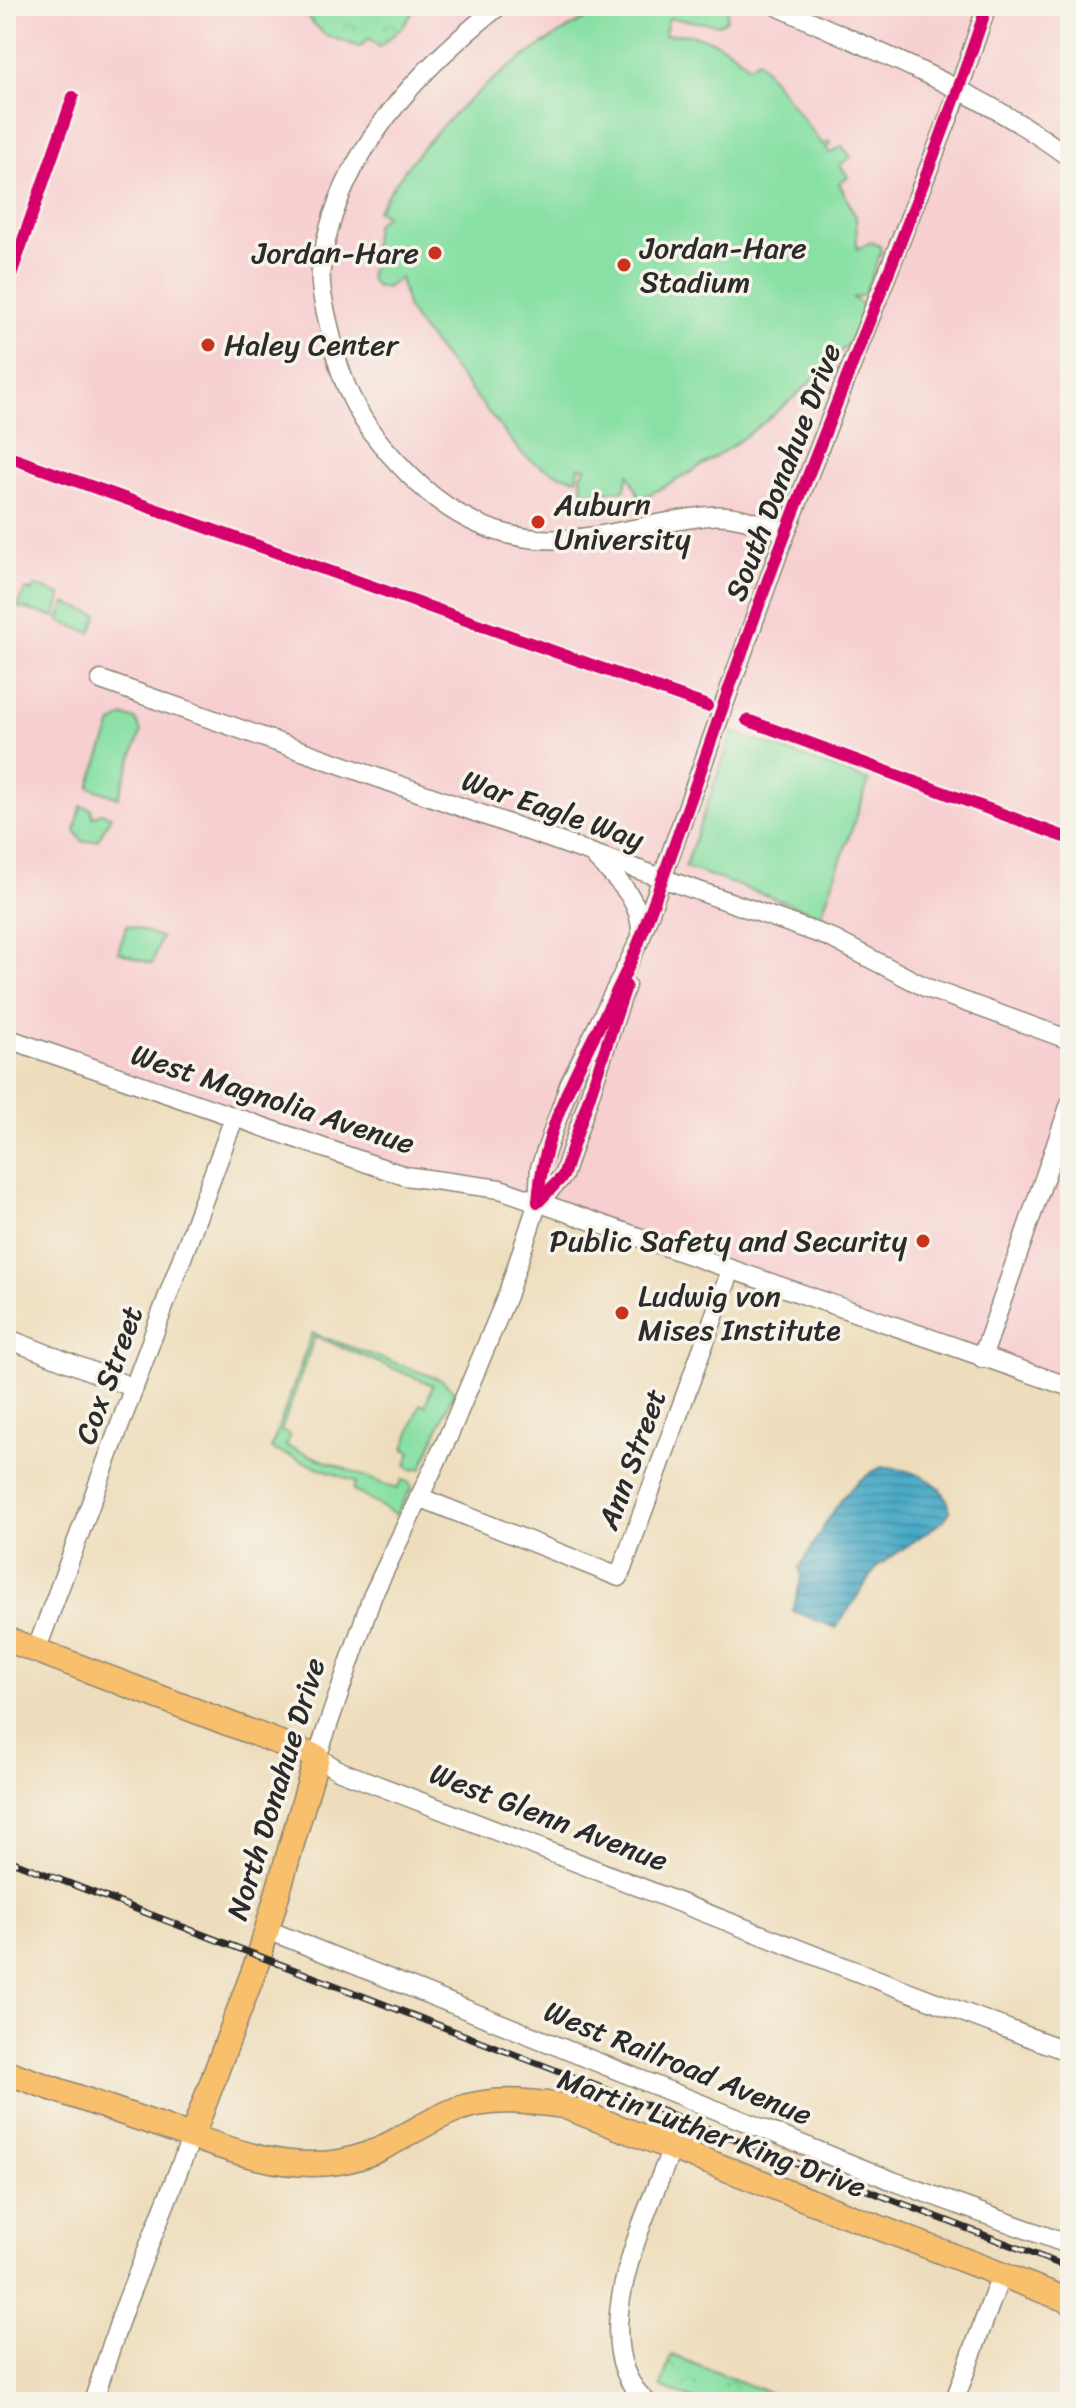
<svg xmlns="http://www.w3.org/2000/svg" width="1076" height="2408" font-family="Sriracha,sans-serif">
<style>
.built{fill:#f7cfd0}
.green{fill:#88e0a4;stroke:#5a8668;stroke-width:2}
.park{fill:url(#park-crowns);stroke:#5a8668;stroke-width:2}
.water{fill:url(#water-rules);stroke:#386a78;stroke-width:2}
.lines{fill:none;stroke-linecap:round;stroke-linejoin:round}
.minor-casing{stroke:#8c8474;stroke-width:21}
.major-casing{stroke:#8c8474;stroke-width:27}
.minor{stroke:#fff;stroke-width:18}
.major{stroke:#f8bf6c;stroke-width:24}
.rail-casing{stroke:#2b2b2b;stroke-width:7}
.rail{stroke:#f7f3e8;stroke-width:4;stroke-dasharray:12;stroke-linecap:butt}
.cycleway-casing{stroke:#f7f3e8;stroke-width:17}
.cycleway{stroke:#d6006c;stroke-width:12}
.poi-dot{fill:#c8321e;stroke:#f7f3e8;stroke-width:3}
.labels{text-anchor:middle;stroke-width:7;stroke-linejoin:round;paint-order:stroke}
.poi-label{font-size:30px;fill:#2b2b2b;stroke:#f7f3e8;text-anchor:start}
.street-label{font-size:30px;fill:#2b2b2b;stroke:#f7f3e8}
</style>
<defs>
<pattern id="park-crowns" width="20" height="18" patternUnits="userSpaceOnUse" patternTransform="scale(2)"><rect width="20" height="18" fill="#88e0a4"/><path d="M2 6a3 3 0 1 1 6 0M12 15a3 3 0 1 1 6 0" fill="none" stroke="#76c08d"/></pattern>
<pattern id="water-rules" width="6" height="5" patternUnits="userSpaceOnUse" patternTransform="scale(2)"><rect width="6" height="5" fill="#46a9c6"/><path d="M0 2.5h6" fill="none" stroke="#3b8aa1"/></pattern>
</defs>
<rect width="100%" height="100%" fill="#f7f3e8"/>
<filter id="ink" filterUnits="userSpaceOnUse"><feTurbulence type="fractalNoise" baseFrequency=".0125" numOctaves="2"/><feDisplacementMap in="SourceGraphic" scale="16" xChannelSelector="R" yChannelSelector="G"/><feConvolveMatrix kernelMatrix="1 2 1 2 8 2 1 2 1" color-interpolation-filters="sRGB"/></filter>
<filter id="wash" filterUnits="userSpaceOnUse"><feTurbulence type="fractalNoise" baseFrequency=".006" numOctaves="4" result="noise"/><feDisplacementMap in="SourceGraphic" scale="32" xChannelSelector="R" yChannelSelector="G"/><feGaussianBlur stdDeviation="1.8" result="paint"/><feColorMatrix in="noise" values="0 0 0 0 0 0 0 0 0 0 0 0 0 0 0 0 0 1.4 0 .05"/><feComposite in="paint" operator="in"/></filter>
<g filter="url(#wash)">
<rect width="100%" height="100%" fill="#eeddbc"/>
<polygon class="built" points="6,6 1070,6 1070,1389 569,1212 405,1175 6,1038"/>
<g class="green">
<path d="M610,6H728L727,19L719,25L669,18L664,35C698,31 725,42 749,66L758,60L823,145L829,141L831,144L826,148L830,153L842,146L851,157L840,165L848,177L839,183L856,217L857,249L871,242L880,246L881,252L864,295L853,298L874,314C807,394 734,454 640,499L629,474L624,490L587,493L582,488L581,475L586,468L579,467L577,479C556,475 539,467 522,454L415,321L408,309L400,278L386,288L375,286L370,279L375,225L386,215L377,211C432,119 516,53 610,6Z"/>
<polygon points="35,586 61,595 56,617 18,607 25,589 33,591"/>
<polygon points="65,603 98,615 91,633 59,621"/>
<polygon points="124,716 136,720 141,732 118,798 89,787 112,724"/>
<polygon points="733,732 869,781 821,915 685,867"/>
<polygon points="81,806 91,809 93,817 101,813 111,816 98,840 83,842 75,831"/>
<polygon points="127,925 161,937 152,964 118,952"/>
<polygon points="312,1333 442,1380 454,1391 422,1468 411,1470 406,1464 411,1452 404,1449 420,1404 425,1406 433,1385 315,1336 281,1431 290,1435 286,1446 397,1489 402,1480 409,1482 412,1487 396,1515 353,1490 356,1482 271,1449"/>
</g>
<g class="park">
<polygon points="296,6 417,6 403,27 379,47 369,38 360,47 325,35"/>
<polygon points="671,2355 791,2401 790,2402 699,2402 661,2387"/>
</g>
<path class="water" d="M882,1467C909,1469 947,1479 950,1512L943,1521L877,1567L836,1628L793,1611L802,1575L799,1568C824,1531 839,1485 882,1467Z"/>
</g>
<g filter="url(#ink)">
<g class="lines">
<defs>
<g id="minor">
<path d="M499,6C416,71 333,160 321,270C319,291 327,315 331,335C339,376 354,412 381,444C414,483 450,517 500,532C570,554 640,522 709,516C735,513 762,525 786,532"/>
<path d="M777,6C876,52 983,92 1070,158"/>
<path d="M987,6L952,109L780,548L641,937L569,1085L540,1168L538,1202L507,1296L448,1437L372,1597L317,1757L340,1771C584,1863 825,1963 1070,2052"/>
<polyline points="101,680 829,937 927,988 1070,1040"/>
<path d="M596,858C617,880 641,899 641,933"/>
<polyline points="6,1038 405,1176 500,1189 1070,1387"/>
<polyline points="538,1202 563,1176 626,985"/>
<polyline points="6,1338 134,1388"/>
<polyline points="982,1358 1070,1104"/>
<polyline points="419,1497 619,1577 731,1270"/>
<polyline points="36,1651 234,1118"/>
<polyline points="268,1930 893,2181 1070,2245"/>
<polyline points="93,2402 123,2311 192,2136"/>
<path d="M647,2402C580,2345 647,2214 672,2148"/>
<polyline points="954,2402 1001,2275"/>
</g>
<g id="major">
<polyline points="6,1639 317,1757 259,1957 192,2136"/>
<path d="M6,2072C56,2090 106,2107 156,2124C215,2144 276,2172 339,2162C383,2155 415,2126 455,2110C490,2097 527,2101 563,2106L1070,2301"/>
</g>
</defs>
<use href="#minor" class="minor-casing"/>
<use href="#major" class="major-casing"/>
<use href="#minor" class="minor"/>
<use href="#major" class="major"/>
<defs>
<polyline id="rail" points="6,1859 1070,2268"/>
</defs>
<use href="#rail" class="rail-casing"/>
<use href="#rail" class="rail"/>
<defs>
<g id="cycleway">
<polyline points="6,289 73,97"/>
<polyline points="6,456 707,706"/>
<polyline points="747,720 1070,839"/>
<path d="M538,1202C545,1100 608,1026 642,934C692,802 734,667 785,535C853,358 927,185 987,6"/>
<polyline points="538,1202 563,1176 626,986"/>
</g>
</defs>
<use href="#cycleway" class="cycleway-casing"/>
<use href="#cycleway" class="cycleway"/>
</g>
</g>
<g class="poi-dot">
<circle cx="435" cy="253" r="8"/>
<circle cx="624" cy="265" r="8"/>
<circle cx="208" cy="345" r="8"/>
<circle cx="538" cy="522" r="8"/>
<circle cx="923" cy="1241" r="8"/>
<circle cx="622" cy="1313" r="8"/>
</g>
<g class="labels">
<g class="poi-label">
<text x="640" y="258">Jordan-Hare<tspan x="640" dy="34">Stadium</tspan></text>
<text x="419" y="263" text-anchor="end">Jordan-Hare</text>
<text x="224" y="355">Haley Center</text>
<text x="554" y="515">Auburn<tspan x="554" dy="34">University</tspan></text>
<text x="907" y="1251" text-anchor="end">Public Safety and Security</text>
<text x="638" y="1306">Ludwig von<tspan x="638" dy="34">Mises Institute</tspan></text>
</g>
<g class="street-label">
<text transform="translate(783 472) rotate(-69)" y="10">South Donahue Drive</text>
<text transform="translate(553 810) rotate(19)" y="10">War Eagle Way</text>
<text transform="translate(273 1099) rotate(18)" y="10">West Magnolia Avenue</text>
<text transform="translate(109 1375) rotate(-70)" y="10">Cox Street</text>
<text transform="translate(632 1459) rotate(-70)" y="10">Ann Street</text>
<text transform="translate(276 1789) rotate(-73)" y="10">North Donahue Drive</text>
<text transform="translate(549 1817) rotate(21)" y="10">West Glenn Avenue</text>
<text transform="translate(678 2063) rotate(22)" y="10">West Railroad Avenue</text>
<text transform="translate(712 2133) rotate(20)" y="10">Martin Luther King Drive</text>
</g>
</g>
<rect width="1076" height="2408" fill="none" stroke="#f7f3e8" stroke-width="32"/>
</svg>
